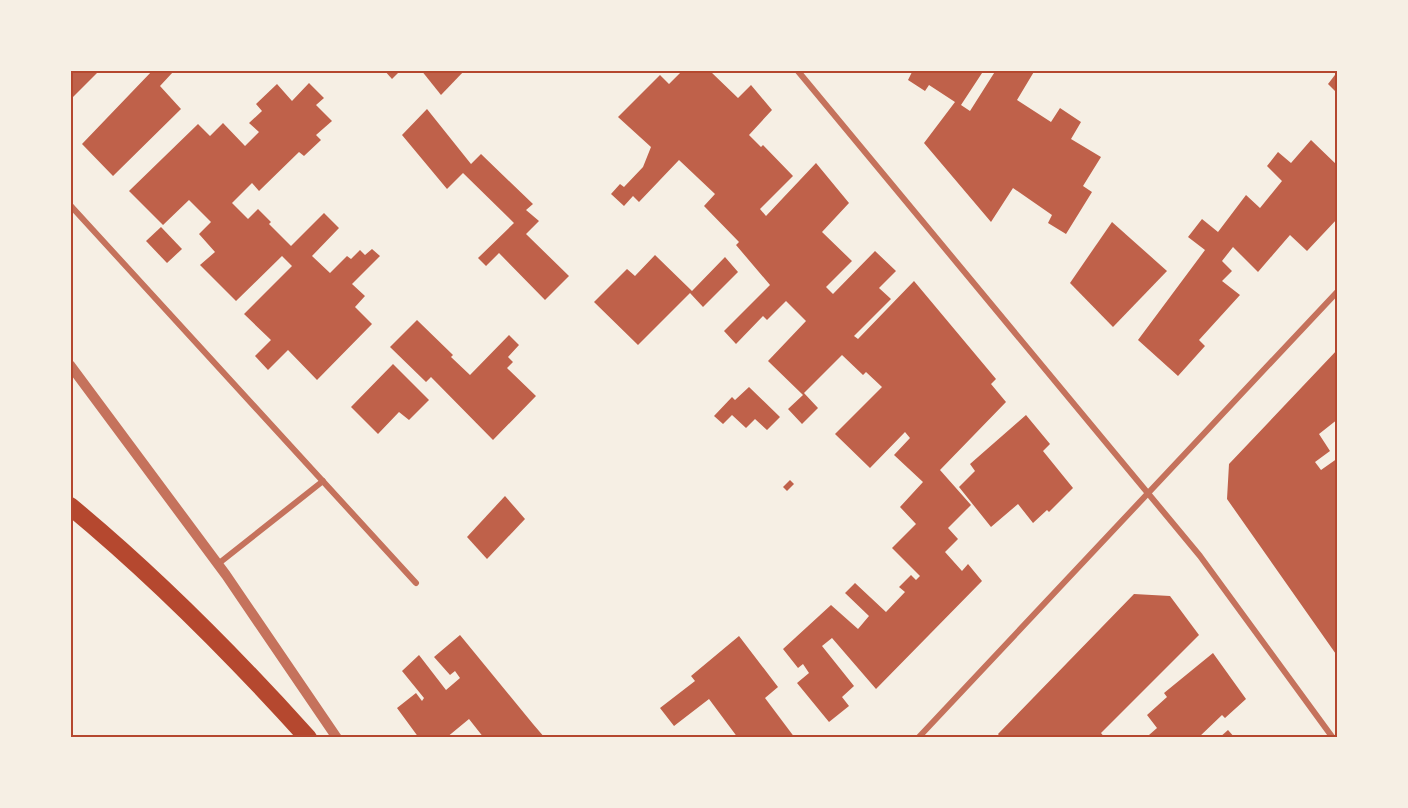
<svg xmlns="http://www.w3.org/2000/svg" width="1408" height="808" font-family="Figtree,sans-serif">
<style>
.building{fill:#bf614a}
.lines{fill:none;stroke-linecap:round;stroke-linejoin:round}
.minor{stroke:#c5725c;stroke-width:6}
.tertiary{stroke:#c5725c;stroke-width:10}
.motorway{stroke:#b5482f;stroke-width:18}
.neatline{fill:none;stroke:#b5482f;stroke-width:2}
</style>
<rect width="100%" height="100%" fill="#f6efe4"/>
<g class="building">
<polygon points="70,70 96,70 98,72 70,100"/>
<polygon points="153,70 173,72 160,86 181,109 113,176 82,144"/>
<polygon points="384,70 401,70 392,79"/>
<polygon points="421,70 465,70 441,95"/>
<polygon points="683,70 712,70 711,72 738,98 751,85 772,110 749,135 761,147 763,145 793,176 760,209 766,216 816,163 849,203 822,232 852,261 826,287 833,294 875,251 896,271 879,288 891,299 854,336 858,339 914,281 996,379 991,384 1006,402 940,470 971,505 948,528 958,539 945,552 962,571 968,564 982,581 876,689 832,638 822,646 854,686 842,697 849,706 829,722 797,683 809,673 803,664 798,668 783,649 831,605 858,629 869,616 845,593 855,583 886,612 905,592 899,587 911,575 916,580 920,576 892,548 916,524 900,507 923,482 894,455 910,438 905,432 870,468 835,434 882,387 866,372 863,375 842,355 804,393 818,408 802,424 788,409 803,395 768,361 806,321 786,301 767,320 763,316 736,344 724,331 770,285 736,245 739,242 704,206 715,194 679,160 639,202 633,196 624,206 611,194 620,184 624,187 643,167 651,147 618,117 660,75 669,84"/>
<polygon points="913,70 984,70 961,105 970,111 996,70 1035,70 1017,100 1051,122 1060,108 1081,122 1071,139 1101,157 1083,186 1092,192 1066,234 1048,223 1052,215 1013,188 991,222 924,143 955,102 929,85 925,91 908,80"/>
<polygon points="1338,71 1338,94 1328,84"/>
<polygon points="309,83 324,98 316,105 332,121 316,135 321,140 304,156 299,152 259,191 252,183 232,203 248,219 258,209 271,222 269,224 291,246 324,213 339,228 312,256 330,273 347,256 351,259 360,250 365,255 372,249 380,256 352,284 365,296 355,307 372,324 317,380 288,350 268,370 255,356 271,340 244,314 292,266 282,256 236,301 200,265 215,252 199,234 211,222 189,200 163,225 129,191 198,124 210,136 223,123 245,146 259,132 249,123 262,111 256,104 277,84 292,101"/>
<polygon points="427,109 471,164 481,154 533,204 526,210 539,221 526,234 569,276 545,300 499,253 486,266 478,258 514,223 463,173 447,189 402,135"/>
<polygon points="1311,140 1338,166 1338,218 1307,251 1290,235 1258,272 1233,247 1222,261 1232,271 1222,281 1240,295 1199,340 1205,346 1178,376 1138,340 1205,250 1188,237 1202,219 1218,232 1246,195 1260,208 1282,181 1267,166 1278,152 1291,163"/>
<polygon points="1112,222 1167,271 1113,327 1070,283"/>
<polygon points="161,227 182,249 167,263 146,241"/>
<polygon points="655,255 692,291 725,257 738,272 703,307 690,293 638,345 594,302 627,269 635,276"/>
<polygon points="417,320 453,355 451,357 470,375 509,335 519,345 508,357 513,362 507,368 536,396 493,440 431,377 426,382 390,347"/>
<polygon points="1338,349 1338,419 1319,434 1330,451 1315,462 1321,470 1338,458 1338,657 1227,499 1229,464"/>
<polygon points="393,364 429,400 409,420 399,412 378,434 351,407"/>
<polygon points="749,387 780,417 767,430 755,419 746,428 732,415 723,424 714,416 732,397 735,400"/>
<polygon points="1026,415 1050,444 1043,451 1073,488 1049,512 1047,510 1033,523 1018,504 991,527 959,487 975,471 970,464"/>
<polygon points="790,480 794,484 787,491 783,487"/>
<polygon points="505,496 525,519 487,559 467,537"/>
<polygon points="1134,594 1170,596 1199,635 1101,733 1105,738 1001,738 998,734"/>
<polygon points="460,635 533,724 545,738 484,738 469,719 446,738 419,738 397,708 416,693 422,701 424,698 402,671 419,655 446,690 460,678 455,671 450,675 434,657"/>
<polygon points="739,636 778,687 765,698 795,738 738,738 709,699 674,726 660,708 695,681 691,676"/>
<polygon points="1213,653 1246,699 1225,718 1222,715 1198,738 1151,738 1149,735 1157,728 1147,715 1167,697 1164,693"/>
<polygon points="1228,730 1235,738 1219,738"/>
</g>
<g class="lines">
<g class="minor">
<polyline points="797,70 1200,556 1333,738"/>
<polyline points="70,205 416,583"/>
<polyline points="218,564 323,481"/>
<polyline points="918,738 1338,291"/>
</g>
<polyline class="tertiary" points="70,365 226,575 337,738"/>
<path class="motorway" d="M70,506C156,577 234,656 308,738"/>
</g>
<rect width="1408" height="808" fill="none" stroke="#f6efe4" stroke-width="144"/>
<rect x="72" y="72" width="1264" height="664" class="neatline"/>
</svg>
